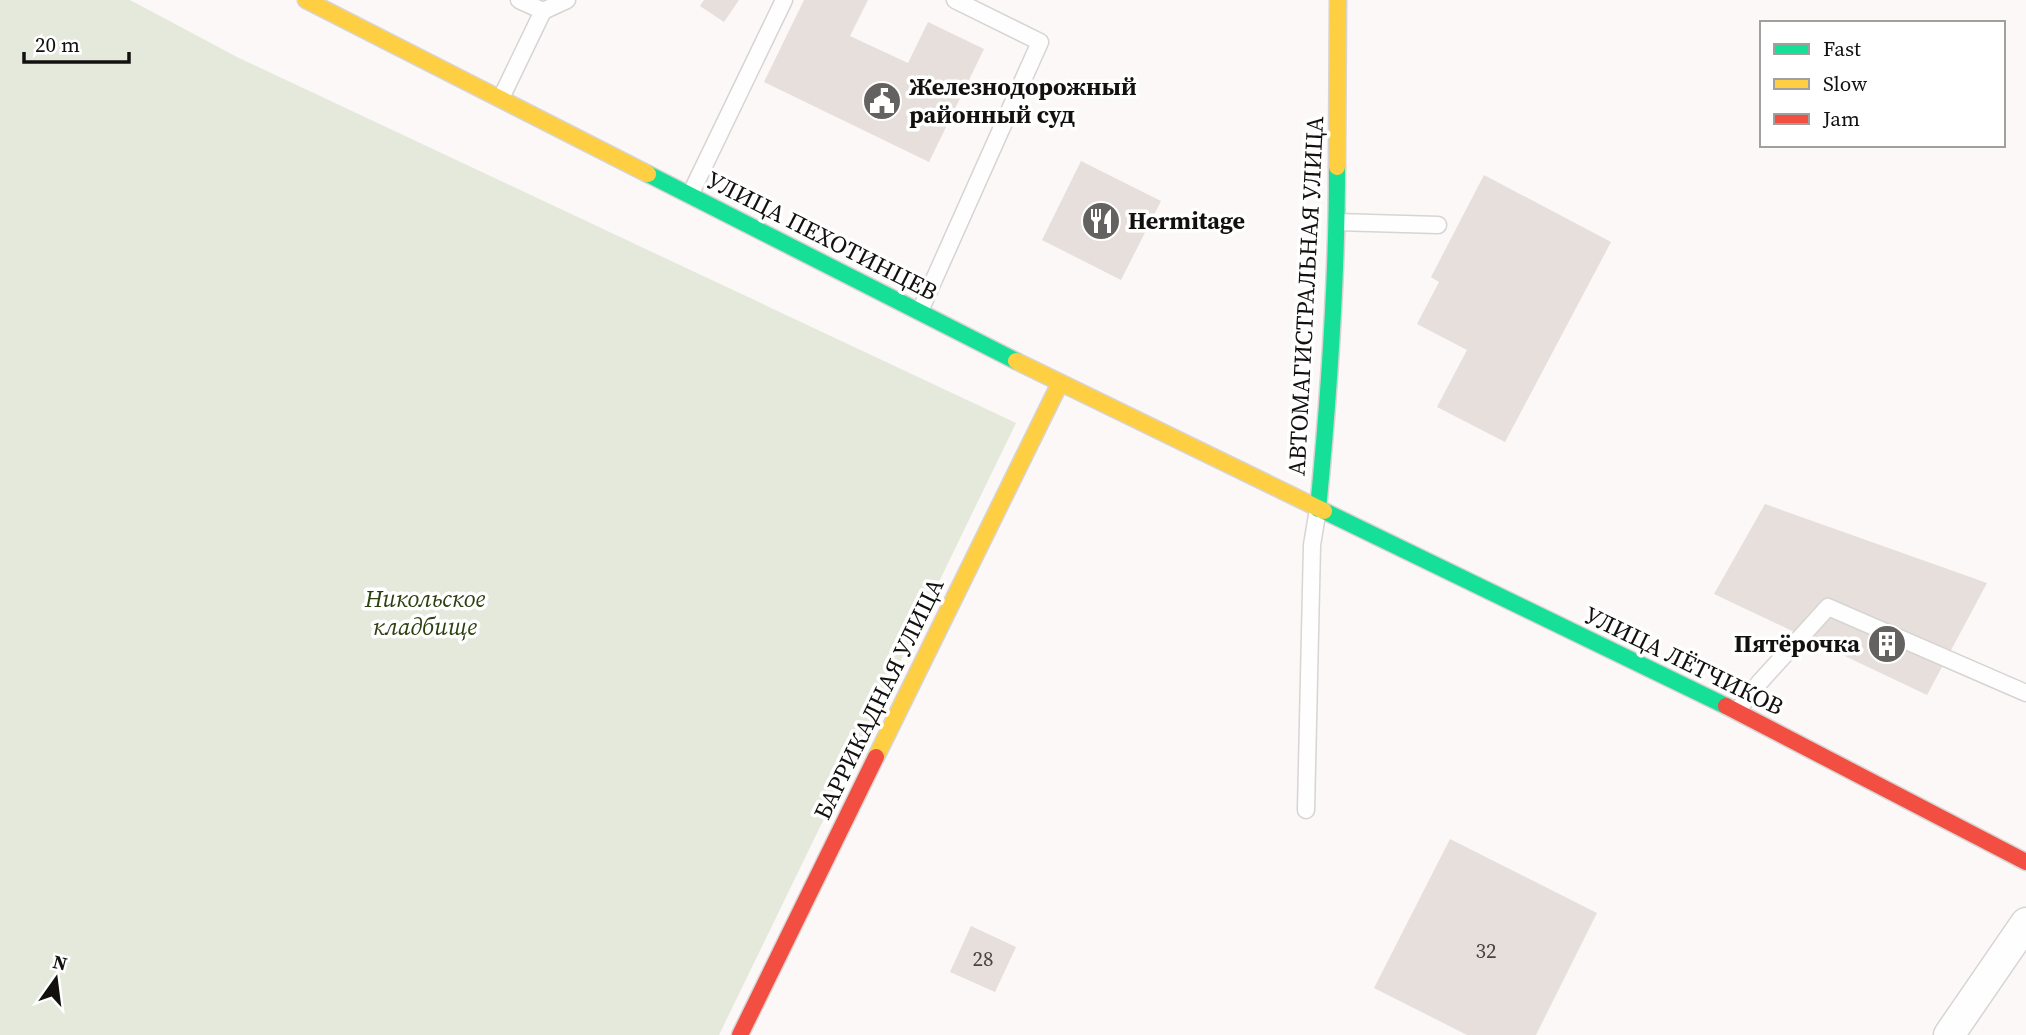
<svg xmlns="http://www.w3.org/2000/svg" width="2026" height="1035" font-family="'Source Serif 4',serif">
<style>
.green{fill:#e4e9db}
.building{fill:#e7dfdb}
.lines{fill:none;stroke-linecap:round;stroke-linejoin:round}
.lane-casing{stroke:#d7d4d3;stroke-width:19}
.street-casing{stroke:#d7d4d3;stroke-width:33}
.fast-casing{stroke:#d7d4d3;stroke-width:19}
.slow-casing{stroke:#d7d4d3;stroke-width:19}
.jam-casing{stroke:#d7d4d3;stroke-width:19}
.lane{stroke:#fefefe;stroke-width:16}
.street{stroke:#fefefe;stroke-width:30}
.fast{stroke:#16e098;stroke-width:16}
.slow{stroke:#ffcf43;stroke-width:16}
.jam{stroke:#f24e42;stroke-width:16}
.labels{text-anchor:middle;stroke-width:7;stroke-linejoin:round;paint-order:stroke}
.number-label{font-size:21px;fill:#484443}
.poi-label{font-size:24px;font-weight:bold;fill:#131110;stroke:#fff;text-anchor:start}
.street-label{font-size:24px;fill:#131110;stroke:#fff}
.park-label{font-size:24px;font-style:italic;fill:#2d4010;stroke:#fff}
</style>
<rect width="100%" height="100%" fill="#fbf8f7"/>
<polygon class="green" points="0,0 130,0 237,57 1016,423 719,1035 0,1035"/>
<g class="building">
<polygon points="704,0 739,0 724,22 700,6"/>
<polygon points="804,0 868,0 850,36 908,63 928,22 984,49 929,162 764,82"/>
<polygon points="1081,161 1161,201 1121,280 1042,240"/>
<polygon points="1484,175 1611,242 1505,442 1437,407 1467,350 1417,324 1439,282 1431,277"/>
<polygon points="1765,504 1987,583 1927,695 1714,594"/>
<polygon points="1450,839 1597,913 1536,1035 1467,1035 1374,988"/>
<polygon points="971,926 1016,947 995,992 950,972"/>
</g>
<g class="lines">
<defs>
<g id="lane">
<polyline points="543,11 567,0"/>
<polyline points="501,98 543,11 519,0"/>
<polyline points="690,195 784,0"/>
<polyline points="1337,222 1438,225"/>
<polyline points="920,311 1040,42 955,0"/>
<polyline points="1737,711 1759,683 1828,607 2026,693"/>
<polyline points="1306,810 1312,545 1318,509"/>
</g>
<polyline id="street" points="1949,1035 2026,923"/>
<g id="fast">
<polyline points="648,174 1016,361"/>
<path d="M1318,509C1329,396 1337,281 1337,167"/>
<polyline points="1324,511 1726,706"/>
</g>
<g id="slow">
<polyline points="306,0 648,174"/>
<polyline points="1337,167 1338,0"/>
<polyline points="1016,361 1324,511"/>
<polyline points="876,757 1060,383"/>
</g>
<g id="jam">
<polyline points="1726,706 2026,862"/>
<polyline points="740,1035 876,757"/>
</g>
</defs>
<use href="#lane" class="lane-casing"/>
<use href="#street" class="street-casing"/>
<use href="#fast" class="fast-casing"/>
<use href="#slow" class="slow-casing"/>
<use href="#jam" class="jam-casing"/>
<use href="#lane" class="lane"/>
<use href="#street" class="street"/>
<use href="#fast" class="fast"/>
<use href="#slow" class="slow"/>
<use href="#jam" class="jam"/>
</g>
<defs>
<symbol id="civic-disc" viewBox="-11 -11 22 22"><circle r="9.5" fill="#646261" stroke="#fff"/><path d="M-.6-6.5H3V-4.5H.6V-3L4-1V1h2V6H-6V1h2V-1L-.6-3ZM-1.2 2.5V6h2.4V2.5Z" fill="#fff"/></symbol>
<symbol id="restaurant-disc" viewBox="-11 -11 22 22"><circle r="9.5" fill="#646261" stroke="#fff"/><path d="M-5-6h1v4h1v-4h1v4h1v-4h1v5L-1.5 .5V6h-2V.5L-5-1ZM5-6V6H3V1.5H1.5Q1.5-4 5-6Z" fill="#fff"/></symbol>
<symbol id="building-disc" viewBox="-11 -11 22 22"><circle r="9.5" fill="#646261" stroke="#fff"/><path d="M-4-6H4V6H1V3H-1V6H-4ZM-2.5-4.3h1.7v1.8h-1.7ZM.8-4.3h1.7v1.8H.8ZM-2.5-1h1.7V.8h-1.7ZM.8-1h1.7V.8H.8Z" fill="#fff"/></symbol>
</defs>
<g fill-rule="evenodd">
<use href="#civic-disc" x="860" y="79" width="44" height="44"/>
<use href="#restaurant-disc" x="1079" y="199" width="44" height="44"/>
<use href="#building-disc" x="1865" y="622" width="44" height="44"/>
</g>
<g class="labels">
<g class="number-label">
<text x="1486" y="958">32</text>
<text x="983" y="966">28</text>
</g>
<g class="poi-label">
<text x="909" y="95">Железнодорожный<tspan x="909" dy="28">районный суд</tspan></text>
<text x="1128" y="229">Hermitage</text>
<text x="1860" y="652" text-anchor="end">Пятёрочка</text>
</g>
<g class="street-label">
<text transform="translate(822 236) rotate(27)" y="8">УЛИЦА ПЕХОТИНЦЕВ</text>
<text transform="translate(1306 296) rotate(-87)" y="8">АВТОМАГИСТРАЛЬНАЯ УЛИЦА</text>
<text transform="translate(1684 661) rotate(26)" y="8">УЛИЦА ЛЁТЧИКОВ</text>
<text transform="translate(879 699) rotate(-64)" y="8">БАРРИКАДНАЯ УЛИЦА</text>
</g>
<g class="park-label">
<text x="425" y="607">Никольское<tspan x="425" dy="28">кладбище</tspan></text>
</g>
</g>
<rect x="1760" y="21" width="245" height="126" fill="#ffffff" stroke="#a1a09f" stroke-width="2"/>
<rect x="1774" y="44" width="35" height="10" fill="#16e098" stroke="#a1a09f" stroke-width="2"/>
<text x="1823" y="56" font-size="21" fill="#131110">Fast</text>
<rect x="1774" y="79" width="35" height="10" fill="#ffcf43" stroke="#a1a09f" stroke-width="2"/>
<text x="1823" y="91" font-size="21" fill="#131110">Slow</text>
<rect x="1774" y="114" width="35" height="10" fill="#f24e42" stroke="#a1a09f" stroke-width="2"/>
<text x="1823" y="126" font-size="21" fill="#131110">Jam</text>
<g transform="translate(56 979) rotate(14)" stroke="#ffffff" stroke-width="5" paint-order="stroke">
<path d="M0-5L12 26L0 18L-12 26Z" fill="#131110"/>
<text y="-10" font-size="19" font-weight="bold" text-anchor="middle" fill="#131110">N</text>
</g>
<path d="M24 52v10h105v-10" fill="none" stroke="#131110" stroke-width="3.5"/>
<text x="35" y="52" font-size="21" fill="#131110" stroke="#ffffff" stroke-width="5" paint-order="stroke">20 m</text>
</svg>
